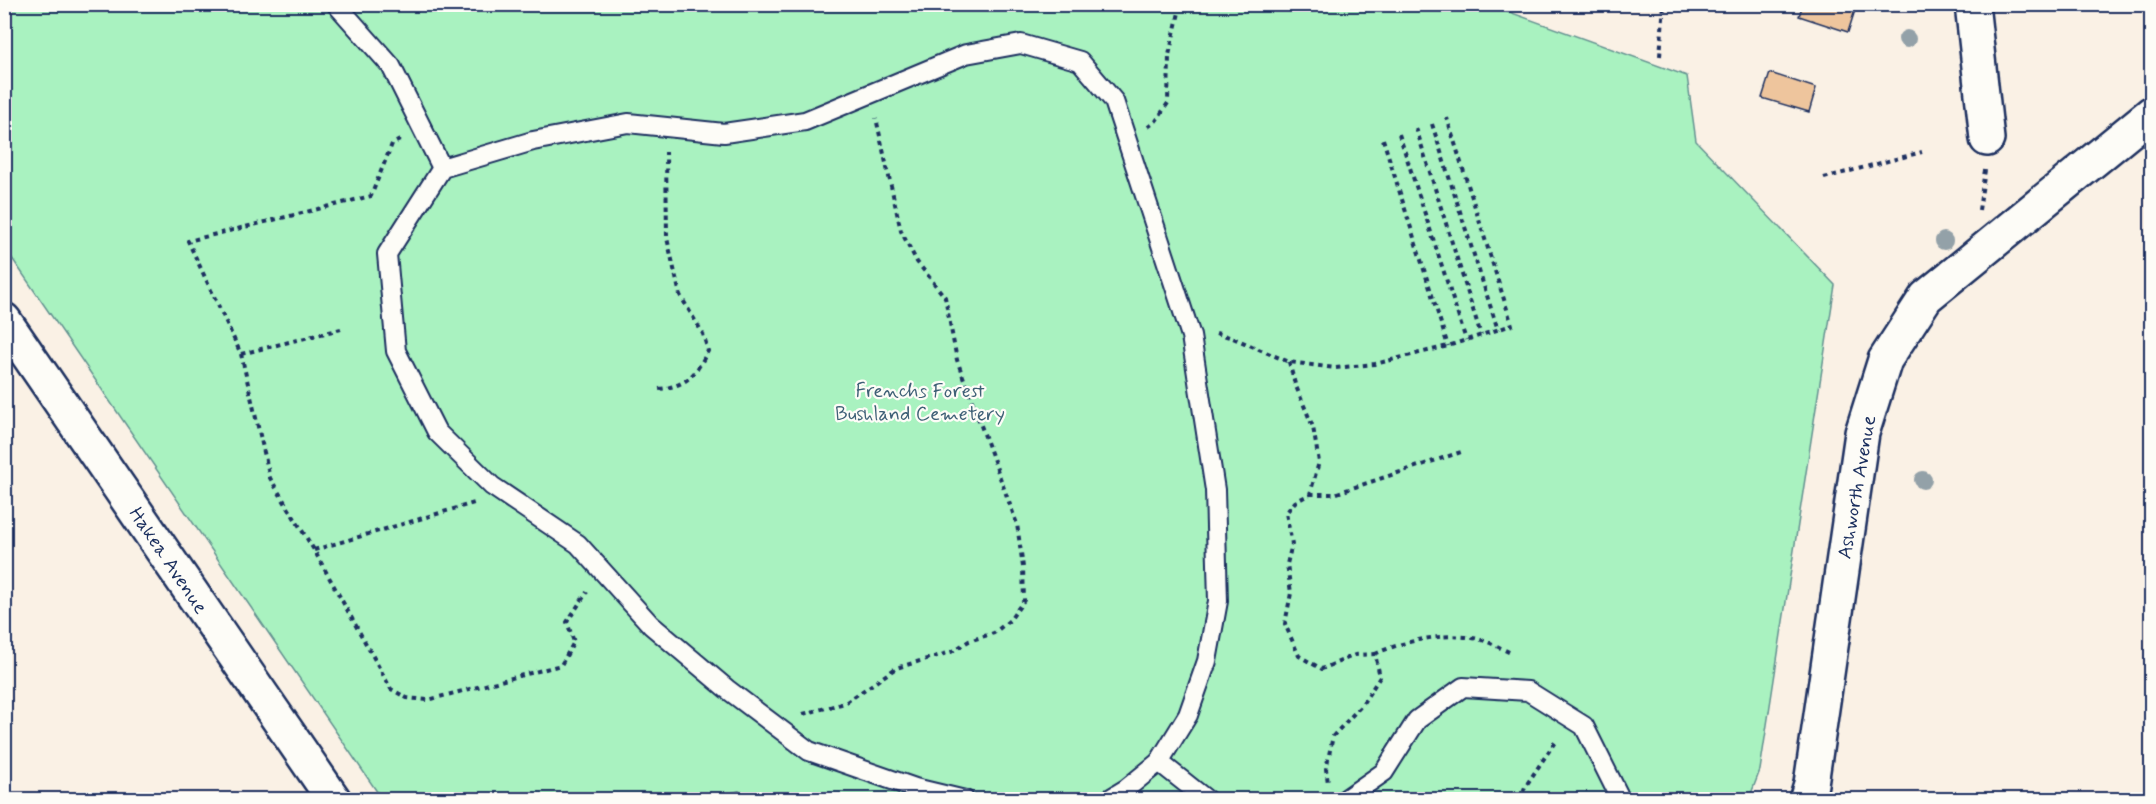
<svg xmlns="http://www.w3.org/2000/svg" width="2156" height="804" font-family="Mynerve,sans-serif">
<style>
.green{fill:#a9f2c0;stroke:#62908f;stroke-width:1.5}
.building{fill:#eec59d;stroke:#1b2f5e;stroke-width:1.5}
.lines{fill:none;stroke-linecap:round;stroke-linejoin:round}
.service-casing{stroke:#1b2f5e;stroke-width:22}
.minor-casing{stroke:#1b2f5e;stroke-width:38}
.tertiary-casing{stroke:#1b2f5e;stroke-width:38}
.path{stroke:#1b2f5e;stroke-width:4;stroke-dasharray:4.5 4.5;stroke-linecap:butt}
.service{stroke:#fdfcf7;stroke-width:18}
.minor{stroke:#fdfcf7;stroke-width:33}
.tertiary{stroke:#fdfcf7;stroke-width:33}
.tree{fill:#93a1a8}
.labels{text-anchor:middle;stroke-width:4.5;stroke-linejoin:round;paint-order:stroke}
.park-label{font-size:20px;fill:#3e6076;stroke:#fdfcf7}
.street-label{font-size:20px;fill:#1b2f5e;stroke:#fdfcf7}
</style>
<rect width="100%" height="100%" fill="#faf1e5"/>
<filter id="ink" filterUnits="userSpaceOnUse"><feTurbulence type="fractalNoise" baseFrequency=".0167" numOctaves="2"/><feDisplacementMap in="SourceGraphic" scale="12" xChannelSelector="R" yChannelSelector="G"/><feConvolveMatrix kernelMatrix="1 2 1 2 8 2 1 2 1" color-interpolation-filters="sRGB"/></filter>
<g filter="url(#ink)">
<polygon class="green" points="1487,4 1687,76 1696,141 1835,285 1760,770 1749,799 742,800 739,791 702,800 382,799 5,248 4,5"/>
<g class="building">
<polygon points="1803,4 1857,4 1848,32 1799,16"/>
<polygon points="1770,73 1816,88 1809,112 1762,98"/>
</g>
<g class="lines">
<defs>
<g id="service">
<polyline points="336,4 391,66 442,168"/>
<polyline points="1159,762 1207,800"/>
<polyline points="965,800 915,788 809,751 727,689 651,625 578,544 492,486 437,432 396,351 387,254 442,168 533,141 628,123 724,133 805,121 966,54 1021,44 1080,61 1114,101 1191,336 1215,490 1218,601 1207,661 1188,715 1159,762 1126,789 1108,800"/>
<polyline points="1344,800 1384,772 1417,720 1463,687 1528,691 1584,726 1618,794 1618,800"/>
</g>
<g id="minor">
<polyline points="1972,4 1987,139"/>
<polyline points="1806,800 1811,784 1862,433 1885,360 1926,297 2152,113"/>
</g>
<polyline id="tertiary" points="4,320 334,800"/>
</defs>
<use href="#service" class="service-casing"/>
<use href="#minor" class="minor-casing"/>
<use href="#tertiary" class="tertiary-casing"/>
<g class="path">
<polyline points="1660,56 1664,4"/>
<polyline points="1432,124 1498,330"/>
<polyline points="1148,127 1156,121 1168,103 1169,55 1181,4"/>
<polyline points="1416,128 1481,335"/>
<polyline points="1399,134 1466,340"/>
<polyline points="1383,139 1448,346"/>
<polyline points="400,140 392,144 371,196 188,241 241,354 270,478 314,550 391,689 407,698 428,700 561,665 574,642 567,622 587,592"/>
<polyline points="1824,178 1922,152"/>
<polyline points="1979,210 1985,170"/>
<polyline points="1216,333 1233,338 1289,362 1335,368 1375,364 1448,346 1512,325 1447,118"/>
<polyline points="241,354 341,329"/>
<polyline points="1289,362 1295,384 1313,427 1319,462 1310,494 1295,502 1286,513 1292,544 1287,564 1291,593 1285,624 1299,656 1322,669 1355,655 1375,654 1380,677 1361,706 1333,736 1326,769 1328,783"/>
<path d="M659,389C687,386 695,375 708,351L703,334L680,295L667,238L666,152"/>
<polyline points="1310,494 1334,494 1464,451"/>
<polyline points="314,550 474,503"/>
<path d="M1375,654C1405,640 1453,630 1485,641C1494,644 1502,649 1511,653"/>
<polyline points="803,714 845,703 896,668 951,652 969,641 994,633 1010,620 1024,600 1023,567 1017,524 957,360 945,297 917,262 901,231 876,118"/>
<polyline points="1520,800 1525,787 1557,739"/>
</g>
<use href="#service" class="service"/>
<use href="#minor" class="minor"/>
<use href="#tertiary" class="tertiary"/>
</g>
<g class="tree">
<circle cx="1907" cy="39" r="9"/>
<circle cx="1944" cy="241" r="9"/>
<circle cx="1923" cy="480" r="9"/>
</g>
</g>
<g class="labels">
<g class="park-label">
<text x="920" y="397">Frenchs Forest<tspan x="920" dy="23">Bushland Cemetery</tspan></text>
</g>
<g class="street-label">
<text transform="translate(1856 487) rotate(-80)" y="7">Ashworth Avenue</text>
<text transform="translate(169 560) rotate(56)" y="7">Hakea Avenue</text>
</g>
</g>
<rect width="2156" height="804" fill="none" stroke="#fdfcf7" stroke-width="24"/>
<rect x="12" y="12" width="2132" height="780" fill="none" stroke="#1b2f5e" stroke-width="2" filter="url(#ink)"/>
</svg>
